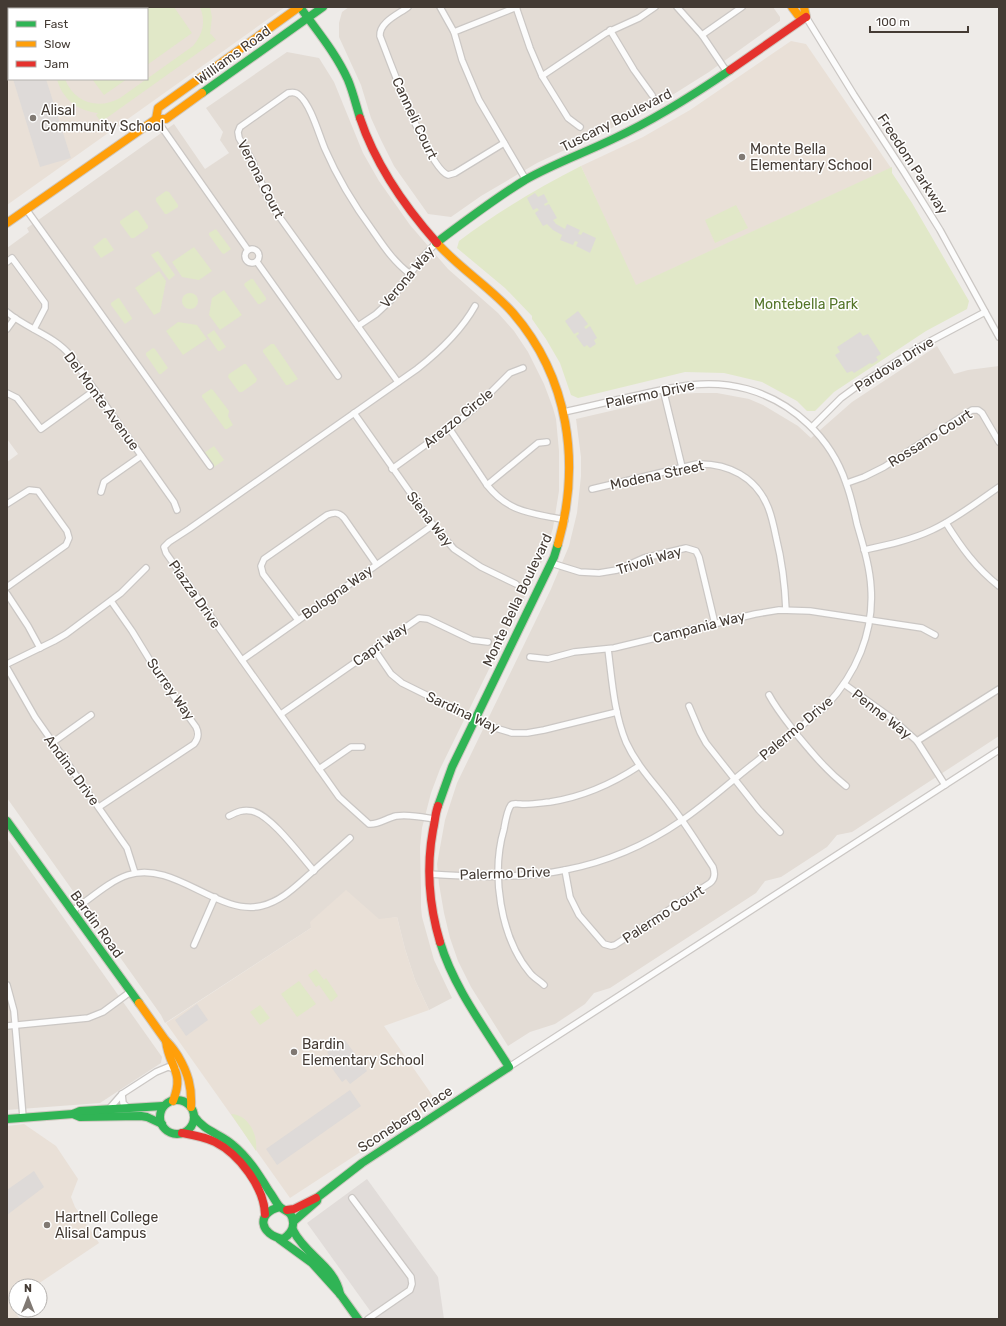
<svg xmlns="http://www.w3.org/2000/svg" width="1006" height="1326" font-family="Rubik,sans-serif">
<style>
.residential{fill:#e3dcd5}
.industrial{fill:#e1dcd9}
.education{fill:#e9e0d7;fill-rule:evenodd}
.green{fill:#e1e8c8}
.parking{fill:#dedad8}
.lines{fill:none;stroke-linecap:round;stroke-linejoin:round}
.street-casing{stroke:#cbc7c4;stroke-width:8}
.fast-casing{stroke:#cfc8c0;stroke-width:10}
.slow-casing{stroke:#cfc8c0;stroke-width:10}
.jam-casing{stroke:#cfc8c0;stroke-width:10}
.street{stroke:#fcfcfc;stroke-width:5.5}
.fast{stroke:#30b455;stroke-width:8}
.slow{stroke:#ff9f0a;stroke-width:8}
.jam{stroke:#e5322d;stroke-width:8}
.poi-dot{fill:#807973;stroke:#fff;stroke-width:1.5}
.labels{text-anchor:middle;stroke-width:3;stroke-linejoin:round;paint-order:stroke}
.street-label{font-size:14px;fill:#443b34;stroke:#fff}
.poi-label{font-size:14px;fill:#443b34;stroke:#fff;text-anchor:start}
.park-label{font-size:14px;fill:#547529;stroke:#fff}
</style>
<rect width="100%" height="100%" fill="#eeebe8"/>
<g class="residential">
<polygon points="349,7 773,7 780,17 780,21 752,41 709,72 666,99 618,125 537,163 481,196 451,217 428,214 394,166 381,140 371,118 361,85 339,37 339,23 342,12"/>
<polygon points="287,52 319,58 334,82 363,153 379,181 410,225 448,269 498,313 514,331 528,352 544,384 553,408 556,419 559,451 559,491 553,528 543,559 440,769 431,793 422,828 420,847 421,891 421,907 422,917 434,960 452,998 429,1010 415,980 405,949 397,917 379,920 346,891 311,928 165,1023 161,1015 7,798 7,462 18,454 7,439 7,248 29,232 27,228 174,124 205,169 229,153 220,140 223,132 206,108"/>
<polygon points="937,346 954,374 968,370 999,366 999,736 852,832 837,835 827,847 781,877 765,881 756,893 610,988 594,993 585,1004 555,1024 530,1032 508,1046 471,987 458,961 450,938 444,913 439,884 437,864 445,820 457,783 551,589 569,546 577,513 581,476 581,457 576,419 645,403 675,394 697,393 717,393 749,399 763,405 798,426 811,438 852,402"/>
<polygon points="7,838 162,1057 161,1063 100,1103 7,1110"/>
</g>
<polygon class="industrial" points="367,1179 438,1277 444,1319 376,1319 307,1223"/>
<g class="education">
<path d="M7,7H285L7,205ZM9,9H147V79H9Z"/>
<polygon points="791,41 806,44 891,168 635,286 581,166 643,137 690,110"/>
<polygon points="346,890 379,919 397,917 405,949 415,980 429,1010 384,1026 437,1102 290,1198 166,1023 311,928 310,922"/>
<polygon points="24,1124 56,1146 78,1179 71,1197 75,1207 99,1243 35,1286 16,1286 16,1299 9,1304 20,1319 7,1319 7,1126"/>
</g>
<g class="green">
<polygon points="146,7 174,7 192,33 147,65 147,9 143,9"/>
<path d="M200,7H210L212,17L210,34H211L216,40L101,122L96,115L98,113C78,111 62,99 57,79H65C74,103 99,110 120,98L193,46C203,34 206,22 200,7Z"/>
<polygon points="92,79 127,79 104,95"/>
<path d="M581,166L636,285L892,167V173L912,203L969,301L967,309L926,331L834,392L815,411H807L797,401L762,382L724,373L685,372L578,398L571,395L560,363L546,339L532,319V316L505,288L457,248L459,241C497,212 538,188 581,166Z"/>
<polygon points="166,191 169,192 178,205 178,207 167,214 165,214 156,201 156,198"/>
<polygon points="736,205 748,228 715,243 705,220"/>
<polygon points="136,210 138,211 148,226 148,228 134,238 131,238 120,223 120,221"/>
<polygon points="216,229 231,249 224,254 222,253 209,235 209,233"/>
<polygon points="104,238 106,238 114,250 101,258 93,247"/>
<polygon points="194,247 212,271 199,280 182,277 172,262"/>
<polygon points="158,251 175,275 169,280 151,255"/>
<polygon points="159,271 166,281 160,312 154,315 135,288"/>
<polygon points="251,279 253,279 266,298 266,300 260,304 258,304 244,285 245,283"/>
<polygon points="224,290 242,315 220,330 209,315 212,298"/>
<circle cx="190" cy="301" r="8"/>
<polygon points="118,298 119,298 132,318 132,319 125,324 111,305 111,303"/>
<polygon points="178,322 197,325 207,339 183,355 166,331"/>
<polygon points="214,330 226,347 220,351 218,351 207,335"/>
<polygon points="271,344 274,344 298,379 288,385 286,385 263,352 263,350"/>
<polygon points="153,348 155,349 168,368 161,374 159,374 146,355 146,353"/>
<polygon points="244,364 246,364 257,379 256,382 242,392 239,392 228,377 229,374"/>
<polygon points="211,389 213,390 229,411 228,416 233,425 227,429 225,429 202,397 202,395"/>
<polygon points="214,446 224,460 214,467 204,453"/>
<polygon points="316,969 324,980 326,978 338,996 331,1002 319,985 316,987 308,975"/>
<polygon points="299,981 316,1004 297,1017 281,994"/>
<polygon points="260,1005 270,1018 260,1025 250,1012"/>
<path d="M231,1114C249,1115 258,1135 256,1151Z"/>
</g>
<g class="parking">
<polygon points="13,79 46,79 71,158 40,167"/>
<polygon points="535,193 538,197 544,194 548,202 544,204 545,206 549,204 557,218 553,220 556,224 565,229 567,224 580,230 578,234 581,235 583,232 596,238 590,253 576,246 578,242 575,241 573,245 560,240 562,235 553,230 547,224 543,226 535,213 539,210 537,208 533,210 527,198"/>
<polygon points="578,311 588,324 584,327 586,329 590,326 597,338 594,340 596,344 590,348 587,345 584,347 576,336 579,334 578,332 574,334 565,321"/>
<polygon points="860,332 863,336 868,334 881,354 876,357 878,360 872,364 870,363 854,373 852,371 847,373 835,355 840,352 837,347"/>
<polygon points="197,1004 208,1020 186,1036 175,1020"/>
<polygon points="345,1040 367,1071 350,1084 346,1079 342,1082 326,1060 330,1057 327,1052"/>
<polygon points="350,1090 361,1106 277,1165 266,1149"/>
<polygon points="34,1171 44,1187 7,1215 7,1190"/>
</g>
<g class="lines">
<defs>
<g id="street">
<path d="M408,7C399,14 379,22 380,36C389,59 428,168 448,175L455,173L504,143"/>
<polyline points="440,7 454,32 462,60 479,100 526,180"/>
<polyline points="516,7 530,48 542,76 568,118 580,127"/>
<polyline points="677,7 702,35 727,72"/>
<polyline points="806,17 854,95 904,172 940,230 999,337"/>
<polyline points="610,30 634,70 652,95"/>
<polyline points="454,32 517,7"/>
<polyline points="702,35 742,7"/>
<polyline points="542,76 606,33 639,18 655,7"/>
<polyline points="156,119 248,250"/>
<polyline points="26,209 210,466"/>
<circle cx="252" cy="256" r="7"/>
<polyline points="7,262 12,258 45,303 45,308 34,329"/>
<polyline points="257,262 338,376"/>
<path d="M7,312C27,329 53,335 70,355L174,502L177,510"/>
<polyline points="358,326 376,314 390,301 421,259 436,243"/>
<polyline points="7,329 15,318"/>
<path d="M398,382L276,212L266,194L252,160L239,138L238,132L240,127L288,93C292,92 296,92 299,95C311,105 319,135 325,149C338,179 354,205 373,231C384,247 394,262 410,274"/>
<polyline points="663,389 682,467"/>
<polyline points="7,393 17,398 41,429 95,390"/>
<polyline points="354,413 433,525 454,549 481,567 516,584"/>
<polyline points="812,427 841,398 856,387 923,345 985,312"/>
<path d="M449,428L487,485C509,513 532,513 565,520"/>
<polyline points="392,469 464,417 477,406 510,373 523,368"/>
<polyline points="847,483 864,477 884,467 972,410 978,410 982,413 999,442"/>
<polyline points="487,485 538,443 547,442"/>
<path d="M592,489L697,464C728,463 756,477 768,507C772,517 774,527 776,537C782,561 785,585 786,610"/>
<polyline points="101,492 104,482 141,456"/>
<polyline points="7,504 29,490 38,491 67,531 69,538 66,545 7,587"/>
<path d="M946,523C961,547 976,568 999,586"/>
<path d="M864,550C887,545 911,540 932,530C956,519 977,502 999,487"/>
<polyline points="551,563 580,572 599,573 617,570 644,558 686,548 696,551 699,557 715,624"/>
<polyline points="7,594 28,626 40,648"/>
<path d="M298,620L263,574L261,566L264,559L327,515C334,512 339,512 344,518L376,564"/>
<polyline points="374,649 391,674 402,683 489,726 512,733 527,733 544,730 617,712"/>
<polyline points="530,657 548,659 574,652 614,648 755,614 779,610 810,611 922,628 935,635"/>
<polyline points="242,660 433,525"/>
<polyline points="7,664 54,641 66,634 121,593 146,568"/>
<polyline points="7,668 35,717 127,848 135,873"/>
<polyline points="844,684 890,717 917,741 945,785"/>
<path d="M769,695C777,710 788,723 798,736C813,754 827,771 846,786"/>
<polyline points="689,706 700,732 706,743 759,810 780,832"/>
<polyline points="281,714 419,618 428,619 472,640 488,642"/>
<polyline points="917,741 999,689"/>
<polyline points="52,743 91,715"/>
<polyline points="319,769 351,747 362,747"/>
<path d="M99,807L194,744C199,738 199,733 196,727L162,680L132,631L111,601"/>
<path d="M229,816C237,812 243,809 252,811C271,815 300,855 314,871"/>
<path d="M434,819C422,817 409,814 396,816C387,818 378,825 369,824L339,797L166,553L164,547L169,542L189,529L417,369C440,351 461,331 475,306"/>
<path d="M565,870L570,897L579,915L604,944L611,946L615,945L710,883C715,879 715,873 713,867C699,846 686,824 670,804C654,783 637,766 626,742C614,713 612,680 608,649"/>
<path d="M429,874C471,877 523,879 565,870C607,862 646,845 681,821C706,804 729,783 752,765C777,745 802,726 826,706C856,674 874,633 871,588C870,567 863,545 857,524C854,510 851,496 846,483C831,438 793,402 747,389C707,378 673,387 634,396C611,401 587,407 564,412"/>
<path d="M72,911C89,900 109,881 128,875C174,860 218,916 261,906C282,901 296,886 311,873C324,861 337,850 350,838"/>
<polyline points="194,945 215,897"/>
<polyline points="7,985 14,1011 23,1117"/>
<path d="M544,985C540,981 534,978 530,973C500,937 491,873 504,829C505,823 508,809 511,805C513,803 517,804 520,804C530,805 540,803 550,802C582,797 612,784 639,766"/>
<polyline points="7,1026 88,1018 103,1012 130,992"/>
<polyline points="509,1067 999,750"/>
<polyline points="122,1094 123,1103 129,1109"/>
<polyline points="108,1110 122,1094 156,1072 168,1067 176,1069"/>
<polyline points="352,1198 411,1277 412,1284 410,1290 368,1319"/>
</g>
<g id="fast">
<path d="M300,7C317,31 336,53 348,80C353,92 356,105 360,118"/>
<polyline points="202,93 323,7"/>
<path d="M436,243C465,221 494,199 525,180C553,164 584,153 613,139C654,120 692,96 730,70"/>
<polyline points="438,806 452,767 554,557 558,544"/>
<polyline points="7,821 139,1003"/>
<circle cx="177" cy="1117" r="17"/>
<polyline points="73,1114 80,1117 141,1116 147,1117 162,1124"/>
<path d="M194,1116C205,1132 219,1133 233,1145C248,1157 259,1175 269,1191C273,1196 276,1203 280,1207C286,1212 292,1211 293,1222C294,1230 289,1235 283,1239C260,1235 255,1213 280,1207"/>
<polyline points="7,1119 73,1114 80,1111 163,1106"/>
<path d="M294,1221L317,1201L318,1197L362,1163L509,1067C484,1027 454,988 440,942"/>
<path d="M293,1230C305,1255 335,1266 340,1294"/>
<polyline points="279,1239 312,1263 340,1294 358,1319"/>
</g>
<g id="slow">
<polyline points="792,7 798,15 806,17"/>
<polyline points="804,7 806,17"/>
<polyline points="156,119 158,108 299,7"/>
<polyline points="7,223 156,119 166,119 202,93"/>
<path d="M437,243C460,269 490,287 513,313C569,378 581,463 558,544"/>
<path d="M139,1003L166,1041C171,1045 174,1050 178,1056C188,1073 192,1087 191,1107"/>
<path d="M166,1041C169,1068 185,1071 173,1101"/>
</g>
<g id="jam">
<polyline points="730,70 806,17"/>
<path d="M360,118C375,163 406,208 437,243"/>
<path d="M438,806C435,814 435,822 433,830C426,868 429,905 440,942"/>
<path d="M182,1133C193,1135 205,1137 215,1142C239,1154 264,1187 265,1214"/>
<polyline points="287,1210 294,1209 316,1198"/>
</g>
</defs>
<use href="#street" class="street-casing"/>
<use href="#fast" class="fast-casing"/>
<use href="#slow" class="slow-casing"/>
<use href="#jam" class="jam-casing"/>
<use href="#street" class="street"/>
<use href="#fast" class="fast"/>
<use href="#slow" class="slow"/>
<use href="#jam" class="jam"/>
</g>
<g class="poi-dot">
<circle cx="33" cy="118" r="4"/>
<circle cx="742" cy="157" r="4"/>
<circle cx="294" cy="1052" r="4"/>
<circle cx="47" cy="1225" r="4"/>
</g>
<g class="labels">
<g class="street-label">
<text transform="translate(233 55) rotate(-36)" y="5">Williams Road</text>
<text transform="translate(415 118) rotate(65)" y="5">Canneli Court</text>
<text transform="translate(616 120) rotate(-27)" y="5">Tuscany Boulevard</text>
<text transform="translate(913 164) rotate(57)" y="5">Freedom Parkway</text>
<text transform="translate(261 179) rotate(63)" y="5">Verona Court</text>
<text transform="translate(407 277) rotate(-50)" y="5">Verona Way</text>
<text transform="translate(894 364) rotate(-32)" y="5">Pardova Drive</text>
<text transform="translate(650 394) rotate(-12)" y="5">Palermo Drive</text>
<text transform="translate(102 401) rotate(54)" y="5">Del Monte Avenue</text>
<text transform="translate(458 418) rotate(-39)" y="5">Arezzo Circle</text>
<text transform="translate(930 438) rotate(-32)" y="5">Rossano Court</text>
<text transform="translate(657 475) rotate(-12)" y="5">Modena Street</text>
<text transform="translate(430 519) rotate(52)" y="5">Siena Way</text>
<text transform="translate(649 560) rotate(-17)" y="5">Trivoli Way</text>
<text transform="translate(337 592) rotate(-35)" y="5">Bologna Way</text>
<text transform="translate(195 594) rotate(55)" y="5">Piazza Drive</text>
<text transform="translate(517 600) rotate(-65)" y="5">Monte Bella Boulevard</text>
<text transform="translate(699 627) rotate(-14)" y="5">Campania Way</text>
<text transform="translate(380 644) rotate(-36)" y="5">Capri Way</text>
<text transform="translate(171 689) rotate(55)" y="5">Surrey Way</text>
<text transform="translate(463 712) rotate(25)" y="5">Sardina Way</text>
<text transform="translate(882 714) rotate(38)" y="5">Penne Way</text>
<text transform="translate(796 728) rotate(-40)" y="5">Palermo Drive</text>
<text transform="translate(72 770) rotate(54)" y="5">Andina Drive</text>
<text transform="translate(505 873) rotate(-2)" y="5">Palermo Drive</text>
<text transform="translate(663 914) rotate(-33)" y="5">Palermo Court</text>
<text transform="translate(97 924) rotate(54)" y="5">Bardin Road</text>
<text transform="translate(405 1119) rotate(-33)" y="5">Sconeberg Place</text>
</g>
<g class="poi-label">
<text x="41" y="115">Alisal<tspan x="41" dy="16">Community School</tspan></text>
<text x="750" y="154">Monte Bella<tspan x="750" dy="16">Elementary School</tspan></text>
<text x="302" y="1049">Bardin<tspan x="302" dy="16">Elementary School</tspan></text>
<text x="55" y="1222">Hartnell College<tspan x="55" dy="16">Alisal Campus</tspan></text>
</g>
<g class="park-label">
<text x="806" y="309">Montebella Park</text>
</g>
</g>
<rect width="1006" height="1326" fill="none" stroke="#443b34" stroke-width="16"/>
<rect x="8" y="8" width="140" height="72" fill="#ffffff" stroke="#b4b1ae"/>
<rect x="16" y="21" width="20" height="6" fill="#30b455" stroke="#b4b1ae"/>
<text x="44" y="28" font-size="12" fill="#443b34">Fast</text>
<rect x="16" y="41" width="20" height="6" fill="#ff9f0a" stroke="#b4b1ae"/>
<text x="44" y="48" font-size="12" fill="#443b34">Slow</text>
<rect x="16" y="61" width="20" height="6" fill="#e5322d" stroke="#b4b1ae"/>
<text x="44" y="68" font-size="12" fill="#443b34">Jam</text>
<g transform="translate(28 1298)"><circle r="19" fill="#ffffff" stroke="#b4b1ae"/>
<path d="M0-3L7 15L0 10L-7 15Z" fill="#807973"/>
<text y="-6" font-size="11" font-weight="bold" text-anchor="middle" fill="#443b34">N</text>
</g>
<path d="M870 26v6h98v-6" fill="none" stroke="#443b34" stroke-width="2"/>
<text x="876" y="26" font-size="12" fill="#443b34" stroke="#ffffff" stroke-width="3" paint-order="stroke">100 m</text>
</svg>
